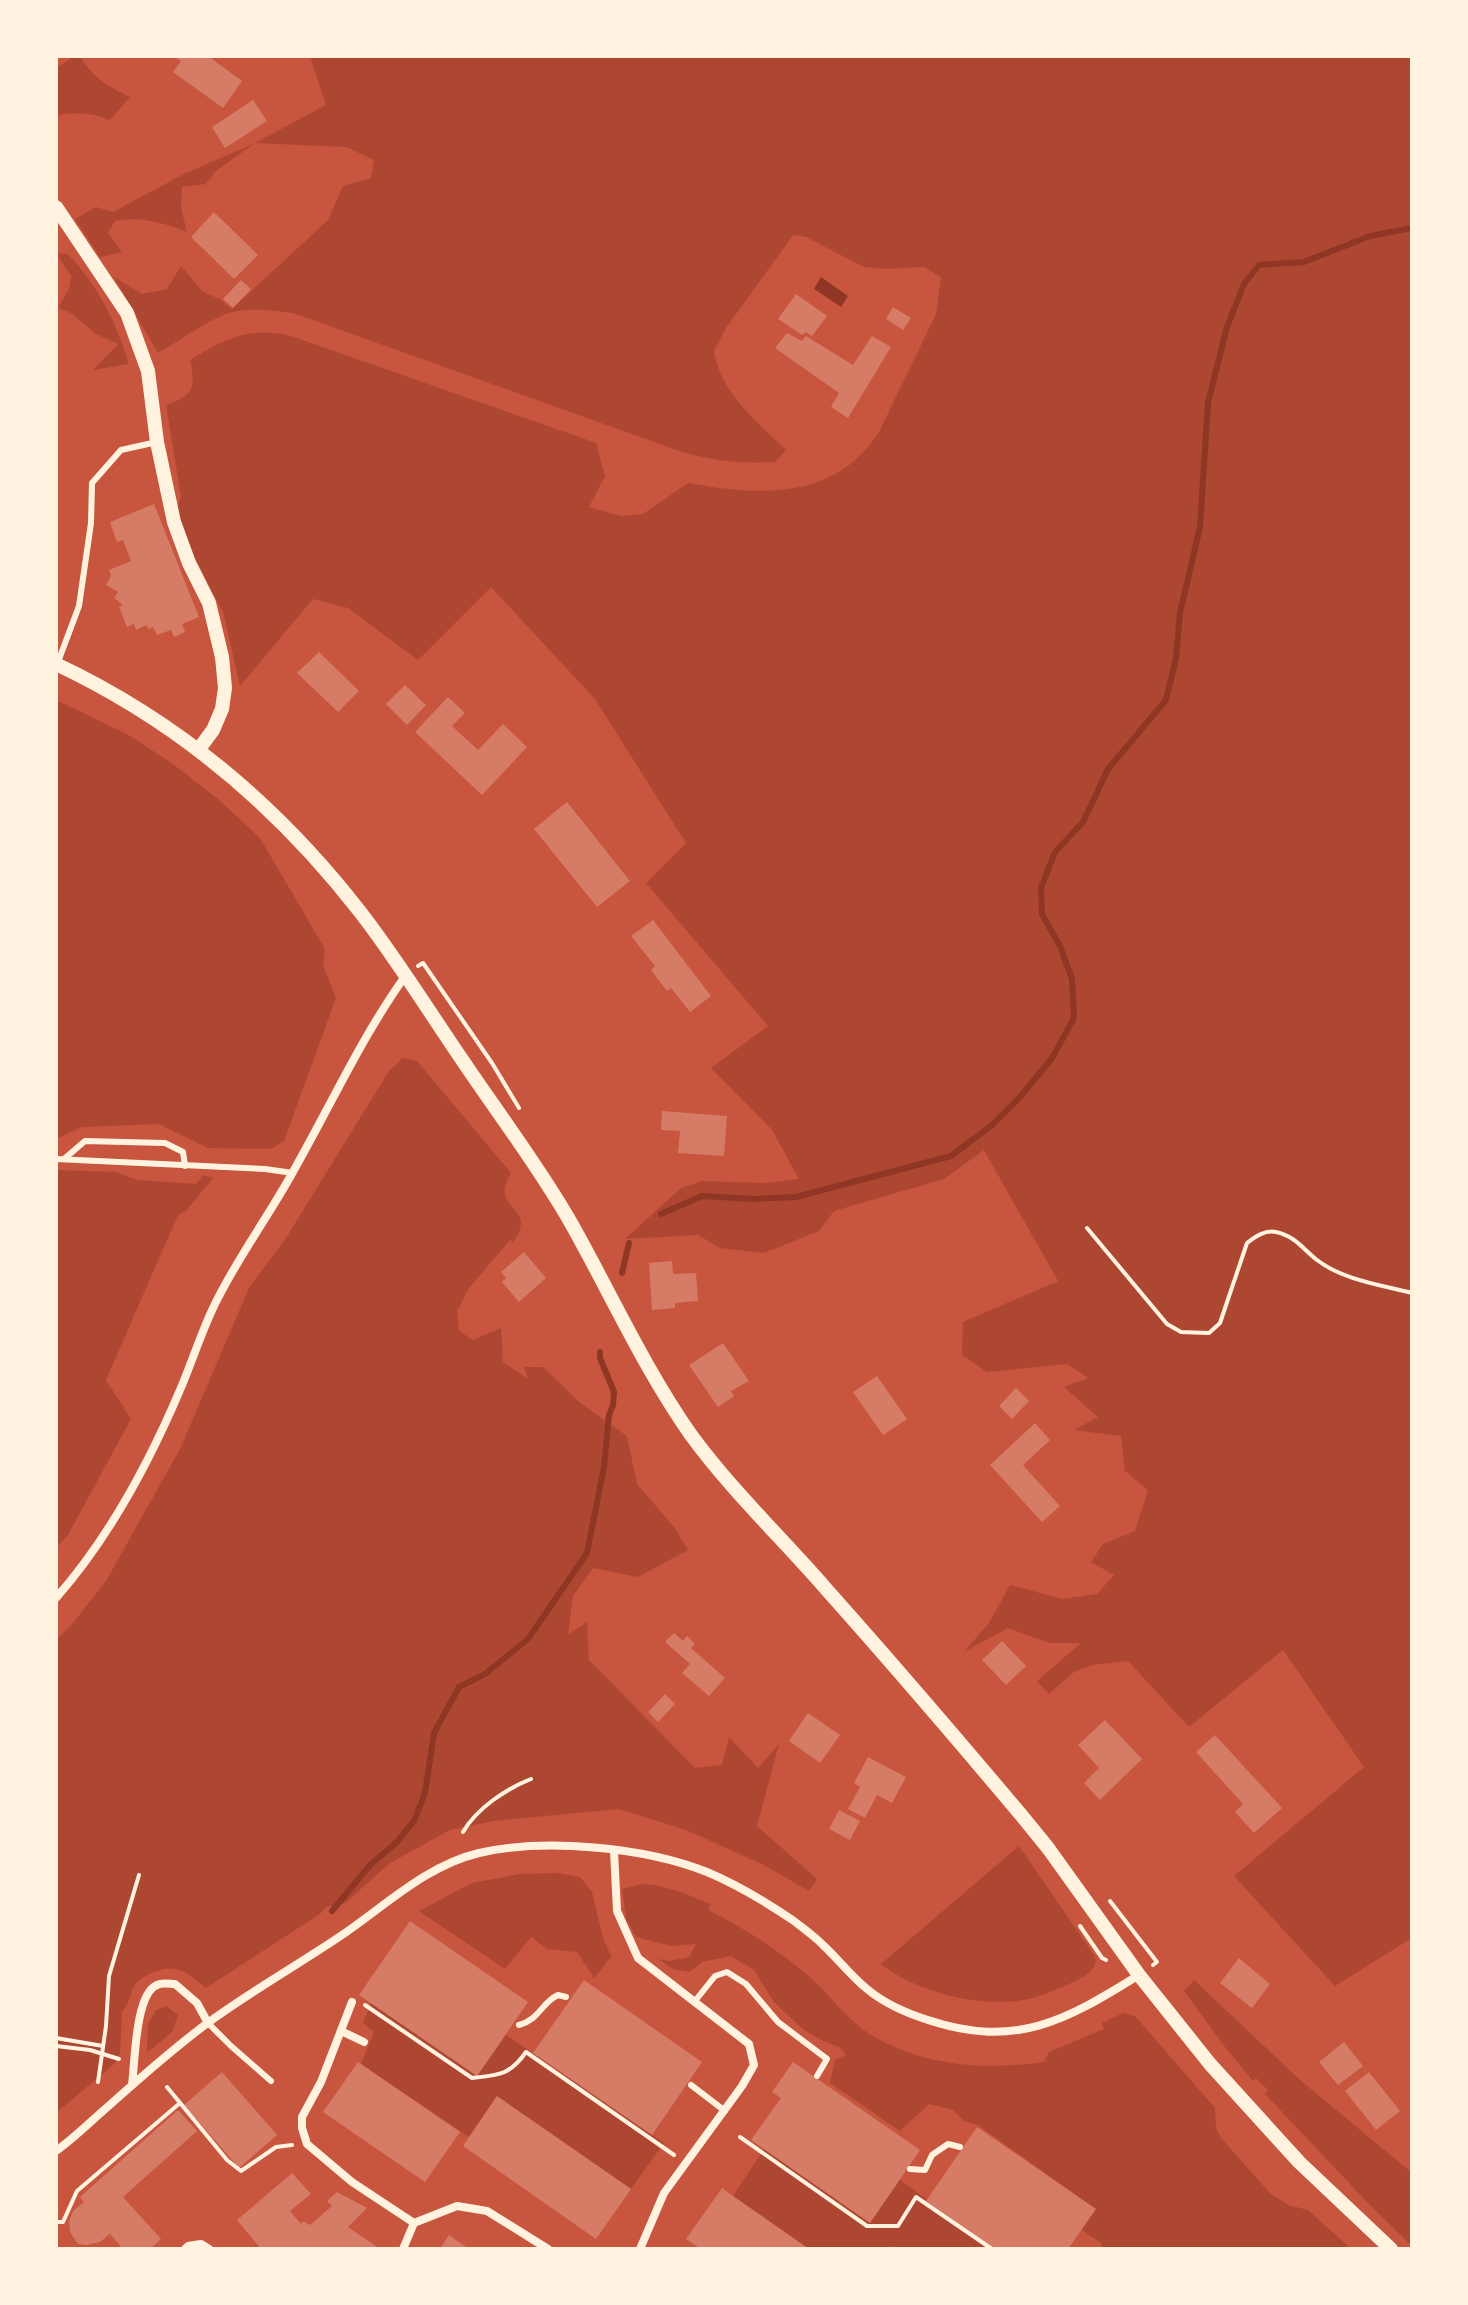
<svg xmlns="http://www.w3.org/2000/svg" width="1468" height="2305" font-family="'Source Sans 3',sans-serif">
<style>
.green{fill:#ae4732}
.water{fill:#8f3625}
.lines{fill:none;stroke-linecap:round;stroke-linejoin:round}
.stream{stroke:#8f3625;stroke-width:6}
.building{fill:#d67c66}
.path{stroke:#fff3e0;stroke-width:4}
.service{stroke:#fff3e0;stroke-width:6}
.minor{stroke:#fff3e0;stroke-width:8}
.tertiary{stroke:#fff3e0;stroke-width:14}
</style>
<rect width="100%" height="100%" fill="#c8553d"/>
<g class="green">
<path d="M75,56H80C94,79 107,86 130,97L110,120C92,113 75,111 56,116V68Z"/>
<path d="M310,56H1412V1938L1335,1986L1234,1876L1364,1767L1283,1650L1189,1727L1128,1661L1092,1665L1074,1672L1049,1694L1037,1681L1081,1643H1049L1008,1628L964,1652L989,1623L1010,1585L1062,1599L1097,1594L1114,1575L1091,1562L1103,1544L1135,1531L1148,1490L1125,1471L1121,1436L1074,1430L1098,1417L1064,1387L1088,1378L1067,1364L987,1372L962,1355L963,1322L1058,1281L984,1150L944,1179L834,1211L819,1231L764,1253L720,1248L698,1235L625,1239L681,1188L702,1181L765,1183L799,1179L772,1130L711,1068L768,1026L646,883L686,843L595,699L491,587L418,660L348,608L313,599L240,686L223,612L187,542L177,509L181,497L166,405C194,396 196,387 190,360C226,338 252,325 294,337L596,443L605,476L589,507L621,516L643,514L688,483C760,496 837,501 880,430L936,314L941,277L924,267L884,269L864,267L806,237L793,235L726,328L714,351C720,393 758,422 786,450L775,462C743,464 714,461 682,452L296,314C277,310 244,307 226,314C205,322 179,341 158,353L114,277L142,294L167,289L181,266L202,291L221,300L232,309L328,220L343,186L371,178L374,160L346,147L255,143L216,171L206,184L182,187L181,208L187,232C164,223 140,216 115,221L108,233L122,252L100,257L75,219L96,207L113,212L184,174L255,143L326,105Z"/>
<path d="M56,253L68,254C97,284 117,324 129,364L93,370L118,344L96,334L71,313L58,308L69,289L71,276Z"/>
<polygon points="56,700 127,734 173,764 219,800 260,838 325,949 323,965 336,998 284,1141 271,1149 208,1148 159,1124 82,1127 56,1139"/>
<path d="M403,1058L417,1061L511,1173C487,1211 540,1205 513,1242L510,1240L469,1288L457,1312L459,1331L473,1340L501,1328L503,1362L528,1379L524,1367H543L579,1402L627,1436L637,1484L674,1527L688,1550L638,1577L593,1568L573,1596L568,1635L587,1622L589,1660L695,1768L722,1765L729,1737L758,1768L779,1744L757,1826L817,1879L809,1891L764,1865L686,1830L619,1809L493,1821L450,1830L390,1863L345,1903L326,1907L320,1914L206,1988C187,1973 178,1963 154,1972C146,1975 137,1980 133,1988C129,1996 130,2004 122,2011L120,2054L114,2064L56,2113V1640L73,1623L106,1581L180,1449L249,1288L286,1238L389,1071Z"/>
<polygon points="56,1170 116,1172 137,1180 196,1184 203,1175 213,1178 185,1212 178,1215 106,1380 131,1419 68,1535 56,1548"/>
<path d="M1019,1846L1094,1955L1096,1961C1092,1975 1081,1978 1069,1984C1054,1990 1038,1998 1022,2000C980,2008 914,1991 881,1964Z"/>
<path d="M558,1873L580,1877L592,1892L603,1938L612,1958C605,1961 601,1972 594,1978L577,1952L547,1949L531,1937L505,1969L419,1911L472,1883L520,1874Z"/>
<path d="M642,1884C666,1885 690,1895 712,1905L708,1906L710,1911C747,1930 784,1953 815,1982C834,2000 850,2023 873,2036C926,2067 985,2070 1044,2062L1049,2052L1104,2029L1102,2023L1123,2013L1135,2016L1215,2108L1216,2128L1221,2138L1270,2193L1288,2205L1308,2210L1351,2249H1101L1102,2244L1081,2229L1095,2209L978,2125L964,2121L953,2110L929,2104L900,2131L830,2083L835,2060L846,2055L839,2047L825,2042L804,2030L774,2002L754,1970L731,1956L702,1962L690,1972L673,1969L658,1959L670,1961L689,1957L696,1944L671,1946L636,1937L626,1918L622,1889Z"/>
<polygon points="1194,1980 1300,2080 1412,2173 1412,2246 1367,2202 1265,2094 1268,2090 1256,2078 1253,2081 1225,2047 1184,1991"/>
<polygon points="371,2003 477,2076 506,2035 664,2143 631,2189 497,2096 469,2137 361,2064 374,2032 363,2023"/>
<polygon points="166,2006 178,2015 172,2032 147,2053 148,2024 156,2010"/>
<polygon points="764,2149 870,2223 900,2180 995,2249 897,2249 892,2246 889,2249 809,2249 733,2196"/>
</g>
<polygon class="water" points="821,277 848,296 841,307 814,289"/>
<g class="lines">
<g class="stream">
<polyline points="661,1214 702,1196 754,1199 796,1197 951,1156 992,1125 1021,1096 1052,1058 1074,1018 1072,979 1060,946 1042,914 1041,888 1055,852 1083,822 1108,769 1166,700 1176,658 1180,613 1200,527 1208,403 1227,327 1244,284 1259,265 1304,262 1370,236 1412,228"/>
<polyline points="622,1273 629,1243"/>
<polyline points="332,1911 370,1865 397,1842 414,1821 425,1793 434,1733 459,1687 485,1674 528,1639 587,1553 604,1467 609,1415 613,1405 614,1392 600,1358 600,1352"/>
</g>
</g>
<g class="building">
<polygon points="173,56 208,56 242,81 223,108 173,72 181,61"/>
<polygon points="253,100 267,121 225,148 212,127"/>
<polygon points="214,212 258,255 234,279 191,237"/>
<polygon points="241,280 251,289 233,308 223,299"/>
<polygon points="796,294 827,316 812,336 806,332 802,335 778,319"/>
<polygon points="893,307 911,318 903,330 886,319"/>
<polygon points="787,333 802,341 806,336 853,365 872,336 891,347 848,418 831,407 839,393 775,348"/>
<polygon points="154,504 199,617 182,624 185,632 174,637 171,630 157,635 153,627 148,629 147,625 136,630 134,624 127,627 119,607 123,605 114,598 118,592 106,585 111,576 109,570 131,561 123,540 117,542 110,522"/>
<polygon points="319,652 359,691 338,712 297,673"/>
<polygon points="405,685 426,705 407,725 386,704"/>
<polygon points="448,697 465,713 452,726 478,750 503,724 527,747 482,795 415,732"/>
<polygon points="567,802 630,881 597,907 534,829"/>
<polygon points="653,920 711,996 690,1012 671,988 667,991 651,970 655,966 631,936"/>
<polygon points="662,1111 727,1116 724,1156 678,1153 680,1131 661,1130"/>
<polygon points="524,1252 546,1278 519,1302 502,1282 506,1278 501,1272"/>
<polygon points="672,1261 673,1274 696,1273 698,1301 675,1303 675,1308 652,1310 649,1263"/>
<polygon points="723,1343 749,1381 731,1391 734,1396 718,1407 689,1365"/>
<polygon points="877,1376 907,1419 883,1435 853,1392"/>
<polygon points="1016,1388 1029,1401 1012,1419 999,1406"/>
<polygon points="1035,1423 1050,1440 1023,1465 1060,1506 1042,1522 990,1465"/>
<polygon points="674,1633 683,1641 687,1636 695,1644 691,1648 725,1678 709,1696 682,1673 690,1664 665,1642"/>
<polygon points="1002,1641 1026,1666 1006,1685 982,1660"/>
<polygon points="665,1694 675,1704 658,1722 648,1712"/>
<polygon points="808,1713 840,1735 820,1763 789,1741"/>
<polygon points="1105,1720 1142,1759 1100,1800 1084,1783 1099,1768 1078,1745"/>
<polygon points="1215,1735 1282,1808 1254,1833 1235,1812 1243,1804 1196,1752"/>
<polygon points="868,1757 906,1777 892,1803 877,1795 865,1818 848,1809 860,1787 854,1783"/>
<polygon points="839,1810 860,1821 850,1840 829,1829"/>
<polygon points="410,1921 528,2002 477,2076 359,1995"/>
<polygon points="1239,1958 1270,1984 1252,2008 1220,1983"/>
<polygon points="584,1980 702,2062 652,2135 533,2053"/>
<polygon points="1344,2042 1363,2066 1338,2085 1319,2062"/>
<polygon points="358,2062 460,2132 425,2182 323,2112"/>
<polygon points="793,2062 920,2150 870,2223 751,2140 781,2098 772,2092"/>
<polygon points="222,2072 277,2135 239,2168 184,2105"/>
<polygon points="1369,2072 1400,2111 1376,2130 1345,2091"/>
<polygon points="497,2096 631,2189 596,2239 463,2146"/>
<polygon points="178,2110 197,2131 123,2197 161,2239 150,2249 123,2249 110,2234 100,2242 87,2245 78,2244 70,2232 69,2222 73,2211 84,2202 80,2197"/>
<polygon points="977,2127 1096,2209 1068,2249 995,2249 926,2201"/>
<polygon points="292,2173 311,2194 290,2211 301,2224 303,2221 310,2225 332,2206 327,2201 337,2192 367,2208 348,2227 380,2249 261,2249 237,2220"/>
<polygon points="722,2188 733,2196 809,2249 701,2249 686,2239"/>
<polygon points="449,2235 469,2249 440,2249"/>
</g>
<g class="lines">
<g class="path">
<polyline points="418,966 423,963 492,1063 519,1108"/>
<path d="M1087,1228L1167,1324L1181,1332L1209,1333L1220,1323L1247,1243C1256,1236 1265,1230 1276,1232C1295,1236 1303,1249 1317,1260C1343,1280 1381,1285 1412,1293"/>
<path d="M463,1832C477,1808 506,1789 531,1779"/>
<polyline points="1110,1901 1157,1962 1153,1965"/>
<polyline points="1080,1926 1102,1958 1106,1960"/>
<path d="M365,2005L472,2078C499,2075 510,2075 526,2052L674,2155"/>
<polyline points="56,2038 103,2046"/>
<polyline points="56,2046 90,2050 119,2059"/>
<polyline points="98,2082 106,2026 109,1976 139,1875"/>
<polyline points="167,2087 227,2160 241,2171 276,2147 292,2145"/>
<polyline points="740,2137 867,2226 898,2226 916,2197 992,2249"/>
<polyline points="56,2222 63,2222 77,2191 180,2103"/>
</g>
<g class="service">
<polyline points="58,662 79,606 91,523 92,483 121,450 157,442"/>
<polyline points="56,1159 265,1169 293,1173"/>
<polyline points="64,1159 85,1141 165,1143 183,1152 185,1166"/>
<polyline points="695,2001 715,1976 727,1972 746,1984 778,2022 827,2059 817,2076"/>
<polyline points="208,2023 231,2046 271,2081"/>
<path d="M519,2025C540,2019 541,2003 558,1995L566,1997"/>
<polyline points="691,2085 725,2111"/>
<polyline points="910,2169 925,2170 932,2155 948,2144 960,2147"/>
</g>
<g class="minor">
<path d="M56,1598C109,1538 149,1463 180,1390C192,1362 201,1333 214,1306C237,1258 269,1216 294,1170C331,1105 362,1036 406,975"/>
<polyline points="614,1851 617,1911 638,1958 749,2044 754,2065 742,2086 664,2193 640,2249"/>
<polyline points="352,2002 321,2082 302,2117 302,2128 307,2144 352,2182 414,2223"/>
<polyline points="341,2031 364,2042"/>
<path d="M132,2085C135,2063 135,1994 157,1985C162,1982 170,1984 175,1984L197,2003L208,2023"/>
<path d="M56,2151C73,2139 88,2124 104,2110C138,2080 172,2049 209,2022C253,1990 301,1963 345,1933C387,1904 428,1865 479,1853C545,1838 644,1847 707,1872C738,1885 766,1902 794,1921C804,1929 814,1936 823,1945C838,1959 851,1976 867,1989C885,2004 906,2013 928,2020C1016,2049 1065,2021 1139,1975"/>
<polyline points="185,2249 188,2246 201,2244 209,2249"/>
<polyline points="403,2249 414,2223 457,2206 487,2211 548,2249"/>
</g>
<g class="tertiary">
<polyline points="56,207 127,313 148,371 157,442 174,522 189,563 209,603 222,657 225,688 222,709 213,730 199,749"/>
<path d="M56,664C177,721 279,807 361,913C398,961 430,1013 465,1064C500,1116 539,1167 571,1223C611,1294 644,1368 691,1435C732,1491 782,1538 827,1590C893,1664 958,1740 1022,1816L1048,1848L1139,1975L1210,2064L1299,2162L1391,2249"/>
</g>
</g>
<rect width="1468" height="2305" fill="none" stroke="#fff3e0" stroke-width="116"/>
</svg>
